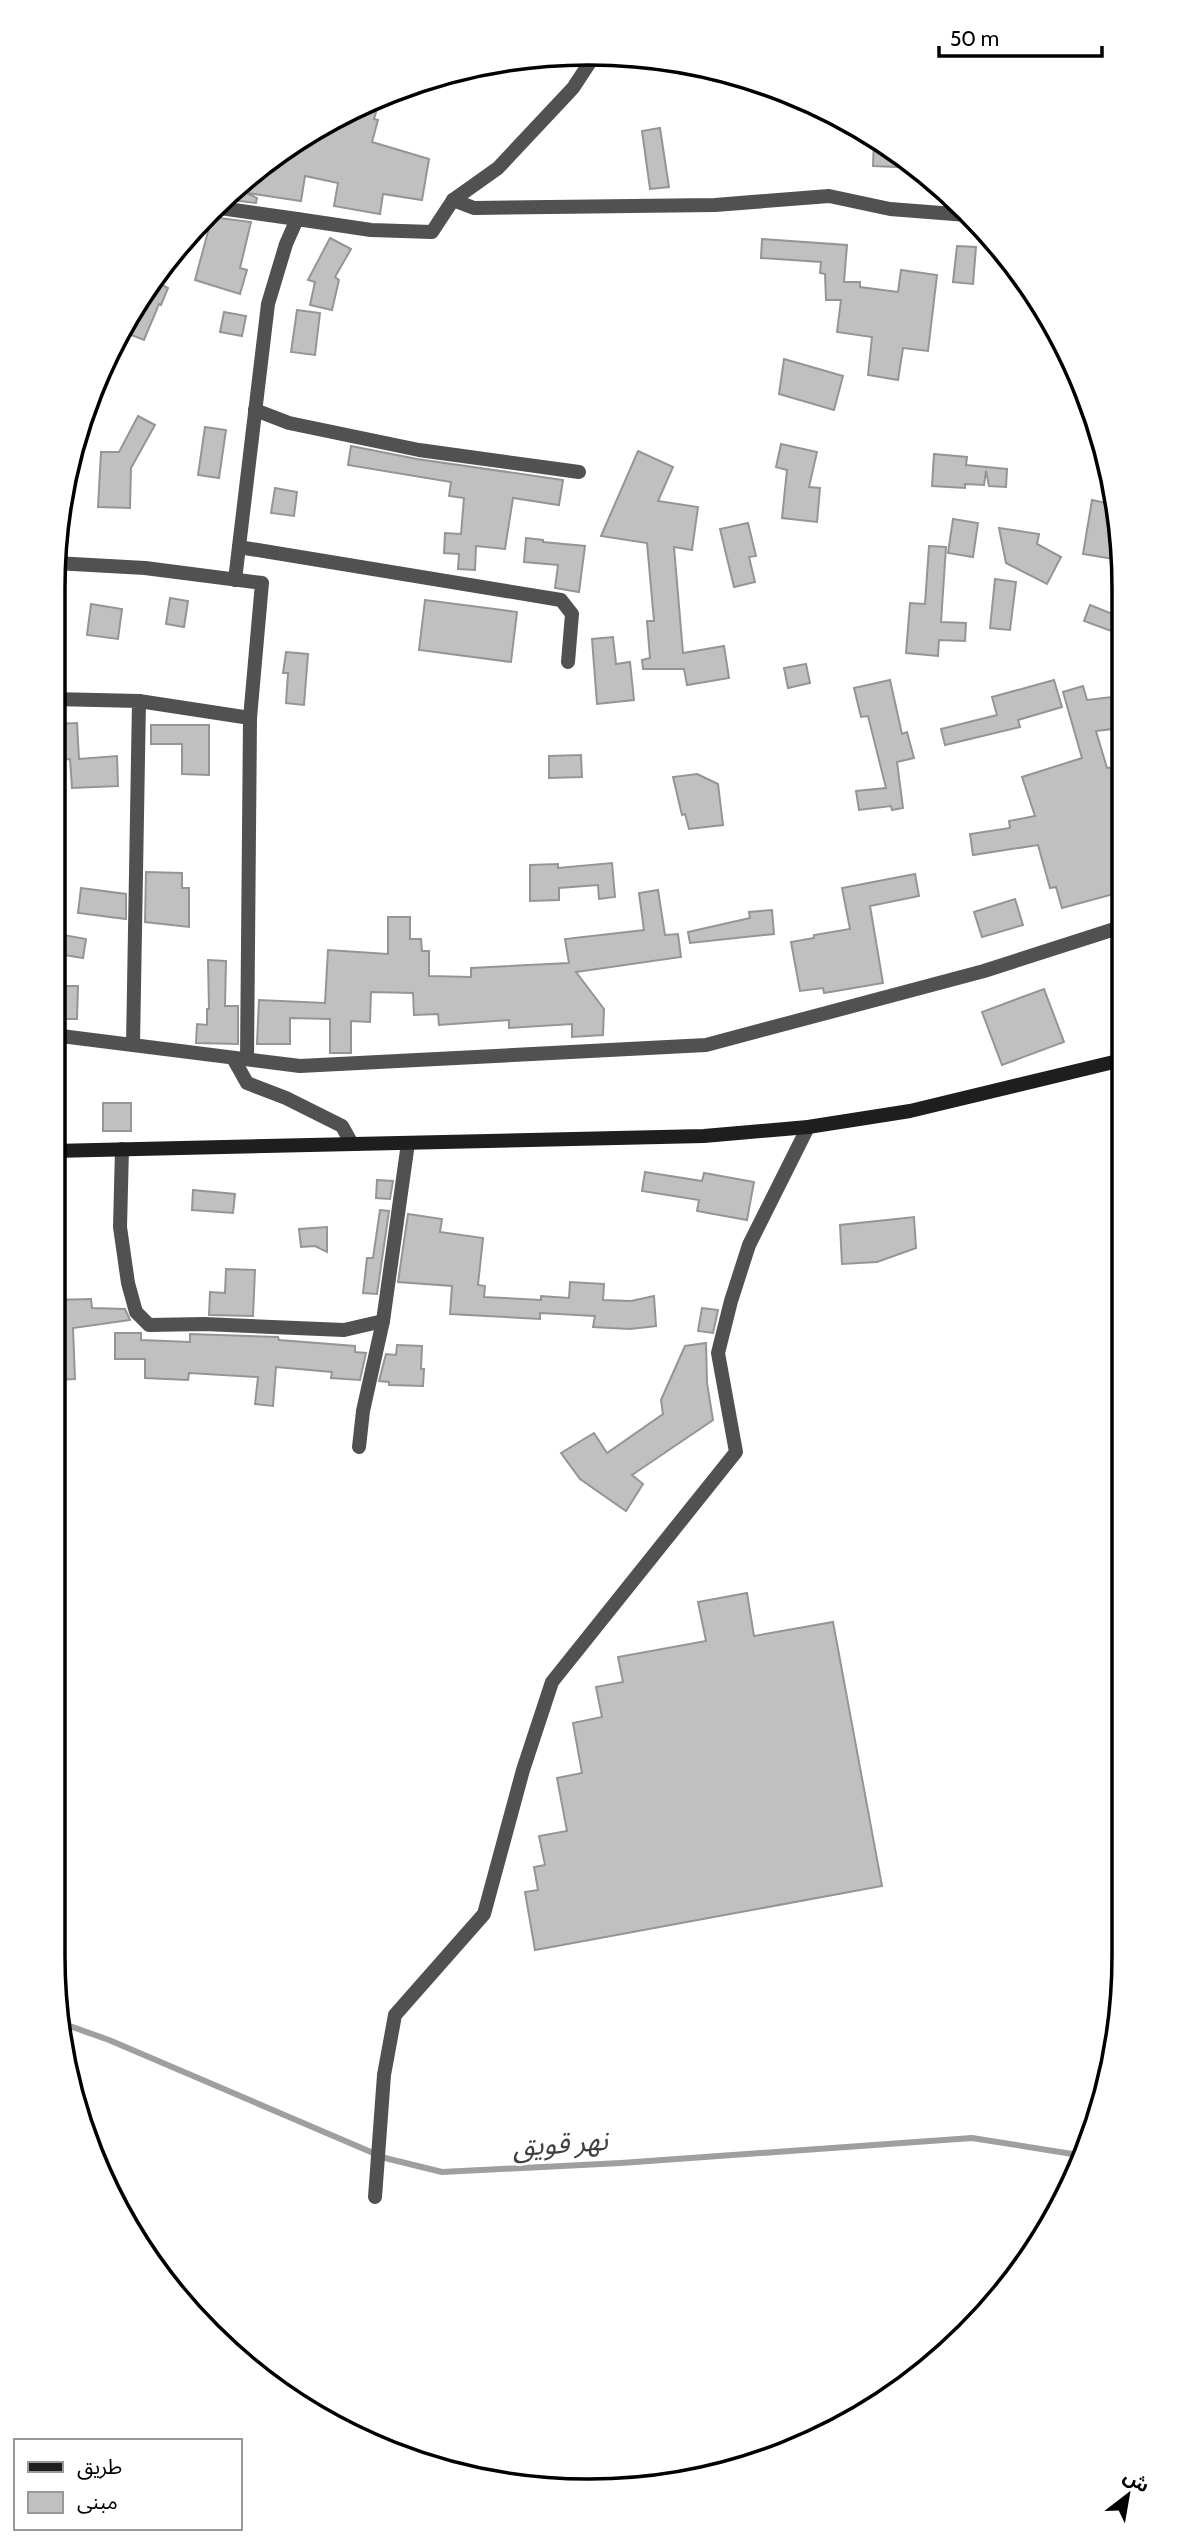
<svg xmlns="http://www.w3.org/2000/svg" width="1177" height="2544" font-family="Cabin,'Noto Sans Arabic',sans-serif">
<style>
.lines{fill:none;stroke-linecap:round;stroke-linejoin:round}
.stream{stroke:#9f9f9f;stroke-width:6}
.building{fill:#c0c0c0;stroke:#959595;stroke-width:2}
.minor{stroke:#515151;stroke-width:14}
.secondary{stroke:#1e1e1e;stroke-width:14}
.labels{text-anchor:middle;stroke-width:5;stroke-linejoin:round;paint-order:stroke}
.water-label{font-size:28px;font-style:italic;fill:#404040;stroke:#fff}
.rim{fill:none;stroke:#000;stroke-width:3.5}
</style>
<rect width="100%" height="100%" fill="#fff"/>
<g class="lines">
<polyline class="stream" points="64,2024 109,2040 385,2158 442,2172 621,2163 972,2138 1085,2156"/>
</g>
<g class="building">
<polygon points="381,95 374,119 378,120 372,142 429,159 422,200 383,194 380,214 334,206 338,183 305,176 301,201 247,193 257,198 256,203 223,199 237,187 244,191 244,182 290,143"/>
<polygon points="660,128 669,187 650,189 642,131"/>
<polygon points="874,140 914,163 919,168 873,166"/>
<polygon points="206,214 212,217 251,222 240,268 247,270 240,294 195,280 209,228 196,226"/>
<polygon points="330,238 351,249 335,277 339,280 332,310 310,305 315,282 308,280"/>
<polygon points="762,239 847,245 844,282 860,282 860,287 898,292 901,270 937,275 928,351 903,348 898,380 868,375 872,337 837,332 841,300 826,300 825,274 820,273 821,262 761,258"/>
<polygon points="957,246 976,247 973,284 953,282"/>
<polygon points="152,280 168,288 161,305 159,304 144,340 121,331 143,291"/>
<polygon points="297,310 320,313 315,355 291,352"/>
<polygon points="224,312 246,316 242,336 220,332"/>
<polygon points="784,359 843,376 834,410 779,394"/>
<polygon points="138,416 155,425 131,468 130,508 98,507 101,452 119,452"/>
<polygon points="205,427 226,430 219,478 198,475"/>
<polygon points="781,444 817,452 809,487 820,488 817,522 782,518 787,470 776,467"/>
<polygon points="351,446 417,459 563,480 559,505 513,498 505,549 476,546 475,570 458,569 459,554 444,553 445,533 461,534 464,498 449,496 451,482 348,465"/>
<polygon points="638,451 673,467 658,501 698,507 692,550 674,547 683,653 724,646 729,678 687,685 684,669 643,669 642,660 650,658 647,621 654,621 647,543 601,536"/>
<polygon points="934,454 967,457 966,465 1007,469 1006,487 989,486 986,471 984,485 965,484 965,488 932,486"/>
<polygon points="275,488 297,492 294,516 271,513"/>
<polygon points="1092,500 1116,505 1120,518 1120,560 1083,554"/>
<polygon points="953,519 978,523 973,557 948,553"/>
<polygon points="748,523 756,556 749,557 755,582 734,587 720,529"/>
<polygon points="999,528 1039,534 1037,544 1061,557 1047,584 1006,563"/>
<polygon points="526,538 543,540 543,542 585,546 579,592 555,588 558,565 524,562"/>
<polygon points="929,546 946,547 941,622 966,623 965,641 939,640 938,656 906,653 910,603 925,604"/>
<polygon points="995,579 1016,582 1010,630 990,628"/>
<polygon points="170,598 188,601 184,627 166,624"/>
<polygon points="425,600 517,612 511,662 419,650"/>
<polygon points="91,604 122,609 118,639 87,635"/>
<polygon points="1090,605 1120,617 1114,632 1084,621"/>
<polygon points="613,637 616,664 630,662 634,700 597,704 592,639"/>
<polygon points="286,652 308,654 304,705 286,703 288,673 283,673"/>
<polygon points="806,664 810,683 788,688 784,668"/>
<polygon points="890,680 902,734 907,732 914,758 897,762 903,808 892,810 891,806 859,810 856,791 886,788 868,716 861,717 854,688"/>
<polygon points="1054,680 1062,707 1018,720 1020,727 945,745 941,729 997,715 992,697"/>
<polygon points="1083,686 1087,700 1120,696 1121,728 1096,731 1107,768 1121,766 1121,892 1062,908 1056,887 1050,888 1038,845 973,855 970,834 1010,828 1009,821 1035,816 1022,777 1082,758 1063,692"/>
<polygon points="77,723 79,759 117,756 118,786 72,788 70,759 52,760 52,724"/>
<polygon points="151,725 209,725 209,775 182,774 182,744 151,744"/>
<polygon points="581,755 582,777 549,778 549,756"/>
<polygon points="697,774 718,784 723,825 689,829 685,814 682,815 673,777"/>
<polygon points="612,863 615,897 599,899 598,885 559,888 559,900 530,901 530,865 558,864 558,868"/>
<polygon points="146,872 182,873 182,888 189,888 189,927 145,922"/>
<polygon points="915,874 919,896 870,906 883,983 824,993 823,988 800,991 791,942 814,938 814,935 850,929 842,888"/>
<polygon points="81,888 126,894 126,919 78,913"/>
<polygon points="658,890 665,935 678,934 681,957 576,972 604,1009 603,1035 572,1037 572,1024 509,1028 509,1020 439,1025 438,1014 414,1015 413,993 371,992 370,1022 351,1021 351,1053 330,1053 330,1019 290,1018 290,1044 257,1044 259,1000 325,1003 328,950 388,954 388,917 410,917 410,939 421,939 422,951 429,951 429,976 471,977 471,968 569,963 565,939 644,930 639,893"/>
<polygon points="1015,899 1023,925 982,937 974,912"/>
<polygon points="772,910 774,934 690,943 688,932 750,918 749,912"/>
<polygon points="52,933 86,939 83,958 52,953"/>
<polygon points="208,960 226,961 225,1006 238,1006 238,1044 196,1043 197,1024 207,1025 207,1009 209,1009"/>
<polygon points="61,986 78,986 77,1019 61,1019"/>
<polygon points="1044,989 1064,1042 1002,1065 982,1012"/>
<rect x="103" y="1103" width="28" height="28"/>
<polygon points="645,1172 702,1181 704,1173 754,1182 747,1220 697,1211 699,1200 642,1191"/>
<polygon points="377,1180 393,1181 390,1199 376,1198"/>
<polygon points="193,1190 235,1194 233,1213 192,1210"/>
<polygon points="380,1210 389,1211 377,1294 363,1293 367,1258 373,1258"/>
<polygon points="408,1214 442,1219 440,1232 483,1238 478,1285 485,1286 484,1297 541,1300 541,1296 569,1298 570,1282 604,1284 603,1300 631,1301 654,1296 656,1326 630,1329 593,1327 595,1316 540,1313 540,1319 450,1314 452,1286 398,1282"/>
<polygon points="914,1217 916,1248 877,1262 842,1264 840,1225"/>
<polygon points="327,1227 327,1252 315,1246 301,1247 299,1229"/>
<polygon points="226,1269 255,1270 253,1316 209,1315 210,1292 225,1293"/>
<polygon points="91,1299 92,1308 125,1309 130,1320 73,1328 75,1379 52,1380 52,1300"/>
<polygon points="702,1308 718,1310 713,1333 698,1331"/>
<polygon points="115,1333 141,1333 141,1340 190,1342 190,1334 278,1337 279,1340 355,1346 355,1352 366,1353 360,1380 331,1378 332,1372 276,1367 273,1406 255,1404 258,1377 189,1373 188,1380 145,1378 145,1359 115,1359"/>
<polygon points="706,1343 707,1383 713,1420 632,1475 643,1484 626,1511 580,1479 561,1453 594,1433 607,1453 663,1414 661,1400 685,1346"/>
<polygon points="397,1345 422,1346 421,1369 424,1369 423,1386 389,1385 389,1382 379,1381 386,1354 396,1355"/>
<polygon points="747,1593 754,1636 833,1622 882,1886 535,1950 525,1892 538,1890 534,1867 545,1865 539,1836 567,1831 557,1778 582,1773 573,1723 602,1717 596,1687 623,1682 618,1657 706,1641 698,1602"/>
</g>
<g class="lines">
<g class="minor">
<polyline points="453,200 474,208 715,205 829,196 890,209 967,215"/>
<polyline points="213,207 297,219"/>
<polyline points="255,410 289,423 419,450 579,472"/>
<polyline points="239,547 561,600 572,614 568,662"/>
<polyline points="55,563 145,568 262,583 250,718 247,1059"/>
<polyline points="235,580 268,304 286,244 297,219 371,230 432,232 453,200 498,168 573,88 596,53"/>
<polyline points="53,699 139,701 133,1045"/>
<polyline points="139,701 250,718"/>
<polyline points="53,1035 300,1066 706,1045 984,971 1121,927"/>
<polyline points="233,1058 247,1083 286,1098 342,1126 352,1144"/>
<polyline points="122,1149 120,1227 128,1283 136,1312 149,1325 204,1324 344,1330 383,1321"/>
<polyline points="359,1447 363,1411 383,1321 408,1143"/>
<polyline points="375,2197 384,2075 395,2015 484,1914 523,1770 552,1682 736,1452 718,1353 731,1301 749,1245 808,1127"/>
</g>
<polyline class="secondary" points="53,1151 704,1136 808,1127 910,1111 1122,1060"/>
</g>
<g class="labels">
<g class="water-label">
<text transform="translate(560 2143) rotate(-4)" y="10">نهر قويق</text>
</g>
</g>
<path d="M0 0H1177V2544H0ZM588 65H589A523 523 0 0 1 1112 588V1956A523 523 0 0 1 589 2479H588A523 523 0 0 1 65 1956V588A523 523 0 0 1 588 65Z" fill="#fff" fill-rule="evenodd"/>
<path class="rim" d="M588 65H589A523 523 0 0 1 1112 588V1956A523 523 0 0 1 589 2479H588A523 523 0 0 1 65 1956V588A523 523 0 0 1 588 65Z"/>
<rect x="14" y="2439" width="228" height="91" fill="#ffffff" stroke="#999999" stroke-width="2"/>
<rect x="28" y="2462" width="35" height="10" fill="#1e1e1e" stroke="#999999" stroke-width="2"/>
<text x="77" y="2474" font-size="21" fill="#000000">طريق</text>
<rect x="28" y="2492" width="35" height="21" fill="#c0c0c0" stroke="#999999" stroke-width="2"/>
<text x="77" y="2509" font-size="21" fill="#000000">مبنى</text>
<g transform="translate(1128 2495) rotate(31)" stroke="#ffffff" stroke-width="5" paint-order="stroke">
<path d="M0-5L12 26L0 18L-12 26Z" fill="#000000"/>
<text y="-10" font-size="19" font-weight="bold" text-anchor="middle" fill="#000000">ش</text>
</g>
<path d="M939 46v10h163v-10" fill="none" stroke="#000000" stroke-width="3.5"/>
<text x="950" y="46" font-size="21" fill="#000000" stroke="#ffffff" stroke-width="5" paint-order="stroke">50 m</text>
</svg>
